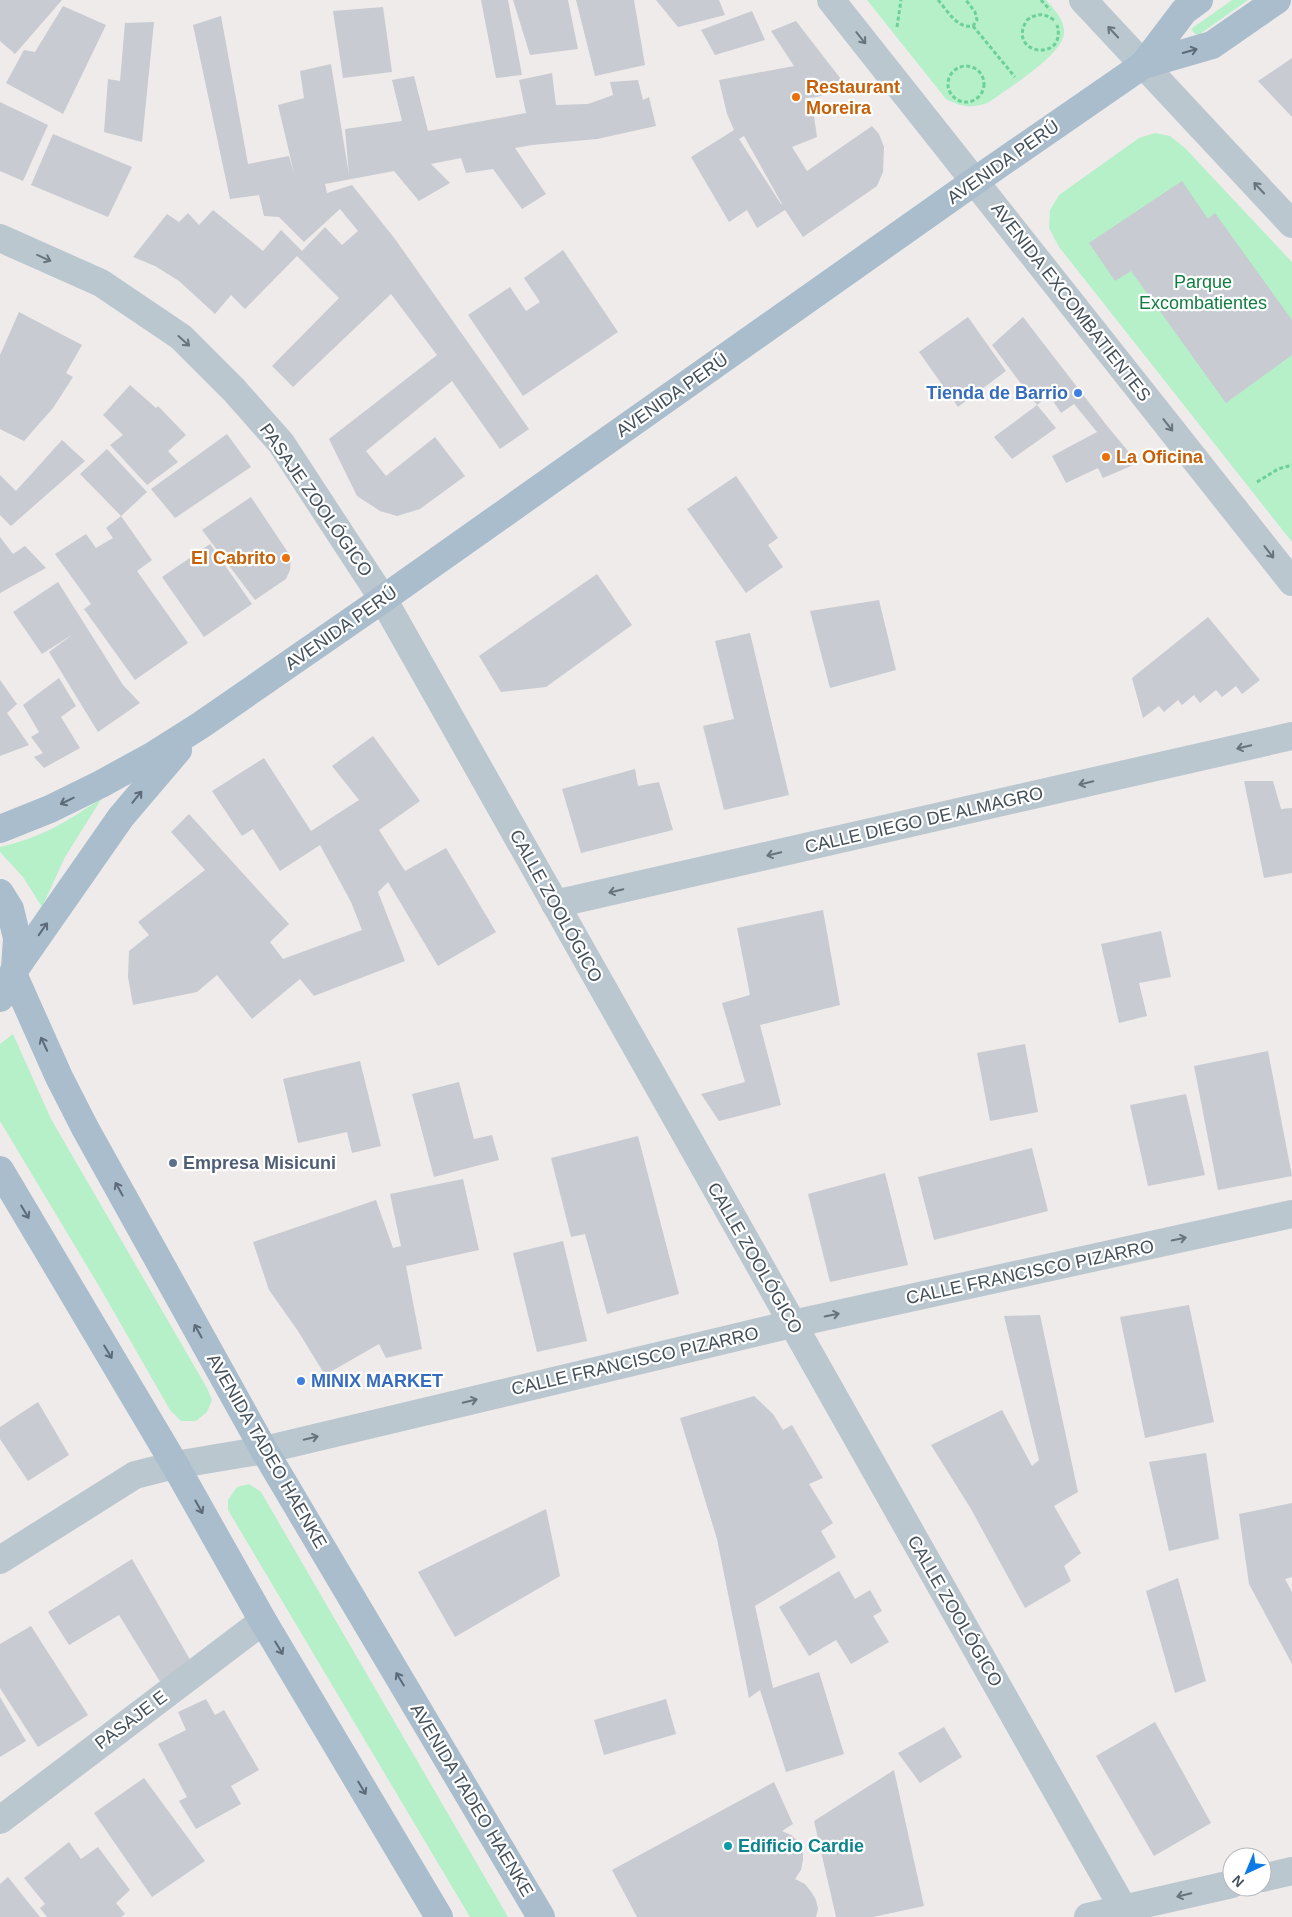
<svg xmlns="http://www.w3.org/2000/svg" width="1292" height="1917" font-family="Arial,sans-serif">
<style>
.green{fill:#b5f0c9}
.building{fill:#c8cbd1;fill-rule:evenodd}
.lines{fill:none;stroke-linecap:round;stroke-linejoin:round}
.path{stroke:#6cd098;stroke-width:3;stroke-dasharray:4 2.5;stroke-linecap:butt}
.minor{stroke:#bbc7cf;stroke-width:28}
.major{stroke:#a9bdcd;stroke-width:28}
.oneway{stroke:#67747d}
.oneway2{stroke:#5c6b77}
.food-dot{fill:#e8710a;stroke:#fff;stroke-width:2}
.shop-dot{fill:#3f7fe0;stroke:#fff;stroke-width:2}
.service-dot{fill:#5c6f8a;stroke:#fff;stroke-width:2}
.culture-dot{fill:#0f9aa8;stroke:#fff;stroke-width:2}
.labels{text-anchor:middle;stroke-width:4.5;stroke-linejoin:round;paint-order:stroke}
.food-label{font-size:18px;font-weight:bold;fill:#c56008;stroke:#fff;text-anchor:start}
.street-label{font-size:18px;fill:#43505a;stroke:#fff}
.park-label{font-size:18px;fill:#117e41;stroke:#fff}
.shop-label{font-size:18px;font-weight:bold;fill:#366cbe;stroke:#fff;text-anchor:end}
.service-label{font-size:18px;font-weight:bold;fill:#4e5e75;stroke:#fff;text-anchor:start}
.culture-label{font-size:18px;font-weight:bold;fill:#0d838f;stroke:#fff;text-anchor:start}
</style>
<rect width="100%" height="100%" fill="#efebeb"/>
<g class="green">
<path d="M867,0H1046C1054,9 1065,20 1064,33C1063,55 1007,89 989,102C973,109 961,107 946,99Z"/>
<polygon points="1232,0 1248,0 1197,36 1191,29"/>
<polygon points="1155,133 1170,136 1185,148 1292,262 1292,542 1059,247 1049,228 1050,210 1059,195 1139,138"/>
<path d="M102,798L65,857L42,907L23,877L0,852V847C43,837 66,822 102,798Z"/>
<polygon points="13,1034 51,1119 207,1388 212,1400 207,1412 196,1421 181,1421 170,1410 99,1286 0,1121 0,1044"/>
<polygon points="249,1484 261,1492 508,1917 470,1917 228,1510 228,1500 237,1487"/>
</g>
<g class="building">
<polygon points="0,0 62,0 15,54 0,41"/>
<polygon points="481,0 508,0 522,75 496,78"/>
<polygon points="513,0 568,0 578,49 530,55"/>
<polygon points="576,0 634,0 645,65 595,76"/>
<polygon points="656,0 719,0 725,15 678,27"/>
<polygon points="63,6 106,25 63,114 6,83 24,50 35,52"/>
<polygon points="383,7 392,72 343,78 333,11"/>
<polygon points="752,11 765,40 715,55 701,30"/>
<polygon points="221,16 248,164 289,156 294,173 278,105 304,98 300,71 331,64 349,175 345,129 402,121 392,80 414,76 428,131 526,113 519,80 552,73 556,105 588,104 613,95 610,82 638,80 643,100 649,97 656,126 597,139 532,145 515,148 546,194 522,209 493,169 466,173 461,158 431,164 450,183 419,201 394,171 325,184 327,193 352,185 395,239 529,429 500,449 452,381 366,451 386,476 435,437 465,476 420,509 397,516 380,511 357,496 329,439 437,355 391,294 293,387 272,366 339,298 297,256 245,309 231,295 215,314 179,281 155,266 133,257 167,214 179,222 188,213 199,225 213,210 263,251 281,230 302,251 325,227 342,245 358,231 340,209 304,242 279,217 264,216 259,195 230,199 193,25"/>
<path d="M796,21L847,87L817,97L805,98L806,102H812L817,137L792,147L807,171L872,126L879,134L884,147L883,172L877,186L803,237L785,210L757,228L747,210L729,222L691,157L734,130L727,114L719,80L794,66L771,31ZM744,136L782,204H781L739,139Z"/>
<polygon points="154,22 142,142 104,132 108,79 120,81 125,23"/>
<polygon points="1292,58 1292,117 1258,81"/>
<polygon points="0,102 48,125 23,181 0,171"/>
<polygon points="53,134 132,167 108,217 31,185"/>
<polygon points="1182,181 1208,219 1215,213 1292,320 1292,355 1226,403 1131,271 1115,281 1089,243"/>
<polygon points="563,250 618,332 523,396 468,315 510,287 526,311 540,302 524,278"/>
<polygon points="19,312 82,345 66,373 73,377 53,408 24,441 0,429 0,355"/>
<polygon points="968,317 1006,371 958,407 919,352"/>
<polygon points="1023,317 1108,427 1138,463 1103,478 1098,468 1066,483 1052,456 1097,432 1074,404 1061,413 1049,395 1037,405 992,345"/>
<polygon points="130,385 156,408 158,406 186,435 168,451 178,462 147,485 110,445 123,435 103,415"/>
<polygon points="1037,405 1056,428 1012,459 994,437"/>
<polygon points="227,434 251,467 175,518 151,489"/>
<polygon points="62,440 85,461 11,526 0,515 0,475 16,491"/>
<polygon points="107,449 147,492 121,516 80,474"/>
<polygon points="736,476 778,538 768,545 783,567 746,593 687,509"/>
<polygon points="251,497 291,557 290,570 286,579 255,600 202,530"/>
<polygon points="121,516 152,560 137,571 188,643 135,680 84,609 91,604 55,554 86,534 96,548 113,538 106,528"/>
<polygon points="0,537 13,554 25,546 46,568 0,593"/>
<polygon points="210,544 252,604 204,637 162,577"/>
<polygon points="597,574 632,625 546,687 501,692 479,656"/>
<polygon points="58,582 123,685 140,703 98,732 49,652 73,634 42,654 13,612"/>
<polygon points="879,600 896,670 830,688 810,611"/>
<polygon points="1208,617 1260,680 1242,694 1236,686 1222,697 1216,690 1200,703 1194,695 1182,705 1178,700 1164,712 1159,706 1143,718 1132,678"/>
<polygon points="750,633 789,795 724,810 703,726 734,719 715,641"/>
<polygon points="59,678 76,706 61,717 80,748 44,768 34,757 43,753 31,737 39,732 23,705"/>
<polygon points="0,680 17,704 7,713 29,745 0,756"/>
<polygon points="373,736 420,801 379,830 405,871 446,848 496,932 438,966 388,882 378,892 405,961 314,996 300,979 252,1019 217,975 197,992 133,1005 128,977 129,951 149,935 138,922 205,870 171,832 189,814 289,924 270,942 283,959 362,930 351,902 320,845 280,871 253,829 242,836 212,791 264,758 311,831 359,800 332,766"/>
<polygon points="635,769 638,786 659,782 673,830 581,853 562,789"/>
<polygon points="1244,781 1273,781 1281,809 1292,808 1292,873 1264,878"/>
<polygon points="823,910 840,1005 760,1025 781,1105 719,1121 701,1094 745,1082 722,1003 750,995 737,928"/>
<polygon points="1161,931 1171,977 1139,983 1147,1016 1119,1023 1101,944"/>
<polygon points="1025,1044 1038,1112 990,1121 977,1053"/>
<polygon points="1268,1051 1292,1176 1218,1190 1194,1066"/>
<polygon points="360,1061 381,1146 352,1153 347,1132 298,1143 283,1079"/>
<polygon points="459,1082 474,1139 492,1135 499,1160 434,1177 412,1094"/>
<polygon points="1186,1094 1205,1175 1148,1186 1130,1105"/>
<polygon points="638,1136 679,1294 607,1314 585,1234 571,1237 551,1158"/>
<polygon points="1032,1148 1048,1211 934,1240 918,1177"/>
<polygon points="885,1173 908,1265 830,1282 808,1194"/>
<polygon points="463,1179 479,1250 406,1266 422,1349 386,1358 379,1344 325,1375 298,1331 269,1290 253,1242 376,1200 393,1248 401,1246 390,1194"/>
<polygon points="563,1241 587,1341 537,1352 513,1253"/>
<polygon points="1189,1305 1214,1422 1145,1438 1120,1317"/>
<polygon points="1040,1315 1078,1492 1054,1506 1081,1553 1064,1566 1071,1581 1025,1608 971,1509 931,1445 1002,1410 1032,1466 1039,1460 1004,1316"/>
<polygon points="754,1396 773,1414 783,1430 792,1425 823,1478 809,1484 833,1523 821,1531 836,1557 755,1606 773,1688 819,1672 844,1754 786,1772 760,1690 749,1698 717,1539 680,1418"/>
<polygon points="38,1402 69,1455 28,1481 0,1439 0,1427"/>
<polygon points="1206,1453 1219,1539 1169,1551 1149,1462"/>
<polygon points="1292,1503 1292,1577 1285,1579 1292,1592 1292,1664 1249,1584 1239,1514"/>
<polygon points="546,1509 560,1576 455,1637 418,1572"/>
<polygon points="132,1559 192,1663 162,1685 119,1615 69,1645 48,1612"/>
<polygon points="839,1571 855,1599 870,1590 882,1611 873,1616 889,1642 851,1664 836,1640 809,1656 779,1607"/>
<polygon points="1178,1578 1206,1681 1175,1693 1146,1591"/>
<polygon points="31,1626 88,1715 38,1747 0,1688 0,1644"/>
<polygon points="0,1697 26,1741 0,1757"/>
<polygon points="206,1699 215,1715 224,1710 259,1770 231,1786 241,1804 196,1829 179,1801 187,1797 158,1744 186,1730 178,1712"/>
<polygon points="666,1699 676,1734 604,1755 594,1720"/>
<polygon points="1155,1722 1211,1823 1154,1856 1096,1756"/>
<polygon points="944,1727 962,1757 920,1783 898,1753"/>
<polygon points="894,1770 924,1906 873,1917 836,1917 814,1821"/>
<polygon points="144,1778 205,1861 152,1897 94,1813"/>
<polygon points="774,1782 793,1824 782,1831 791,1835 799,1842 803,1851 803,1860 801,1870 795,1879 805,1884 812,1893 816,1900 818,1909 816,1917 637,1917 612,1870"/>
<polygon points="69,1842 81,1859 98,1847 130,1890 116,1903 125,1914 121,1917 47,1917 40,1908 45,1904 24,1878"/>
<polygon points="8,1877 40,1917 0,1917 0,1884"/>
</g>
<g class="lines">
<g class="path">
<path d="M938,0C948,11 957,29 973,26L977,20L975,12L966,0"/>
<polyline points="1041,0 1050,10"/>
<path d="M1054,20C1044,13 1037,13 1027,20C1005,55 1068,63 1057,25"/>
<polyline points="973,26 1015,77"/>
<polyline points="897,27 901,0"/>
<circle cx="966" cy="84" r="18"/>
<polyline points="1257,482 1278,469 1292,465"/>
</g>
<g class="minor">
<polyline points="831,0 1292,582"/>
<polyline points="1083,0 1292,224"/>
<polyline points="0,238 101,283 181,337 234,390 281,443 383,599 1128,1917"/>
<polyline points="555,904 1292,736"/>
<polyline points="0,1560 135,1475 175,1465 264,1450 792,1324 1292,1214"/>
<polyline points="0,1820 263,1621"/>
<polyline points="1262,1878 1292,1871"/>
<polyline points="1088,1917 1232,1884"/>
</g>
<g class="major">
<polyline points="1143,65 1184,11 1199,0"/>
<polyline points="0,829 50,809 101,784 152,756 201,725 383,599 975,181 1143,65 1212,45 1277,0"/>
<polyline points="0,893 10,909 17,938 15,969 0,998"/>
<polyline points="15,969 121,817 178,750"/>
<polyline points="13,974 59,1077 85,1128 264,1450 541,1917"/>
<polyline points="0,1170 175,1465 263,1621 439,1917"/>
</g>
</g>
<defs><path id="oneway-shaft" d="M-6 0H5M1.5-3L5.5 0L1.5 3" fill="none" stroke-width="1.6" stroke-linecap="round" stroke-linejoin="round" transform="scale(1.25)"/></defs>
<g class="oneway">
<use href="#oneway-shaft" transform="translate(1113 32) rotate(-133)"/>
<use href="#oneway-shaft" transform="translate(861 38) rotate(51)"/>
<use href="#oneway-shaft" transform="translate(1259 188) rotate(-133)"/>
<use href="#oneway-shaft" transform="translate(44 258) rotate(24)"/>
<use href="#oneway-shaft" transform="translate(184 341) rotate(42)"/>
<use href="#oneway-shaft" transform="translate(1168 425) rotate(52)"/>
<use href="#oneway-shaft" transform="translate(1269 552) rotate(52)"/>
<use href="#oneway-shaft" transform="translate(1244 747) rotate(167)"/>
<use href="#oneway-shaft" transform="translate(1086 783) rotate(167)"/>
<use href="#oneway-shaft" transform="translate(774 854) rotate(167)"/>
<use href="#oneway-shaft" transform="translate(616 891) rotate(167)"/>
<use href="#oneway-shaft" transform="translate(1179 1239) rotate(-12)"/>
<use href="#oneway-shaft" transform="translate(832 1315) rotate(-12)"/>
<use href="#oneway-shaft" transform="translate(470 1401) rotate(-13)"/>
<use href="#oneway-shaft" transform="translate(311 1438) rotate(-13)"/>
<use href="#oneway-shaft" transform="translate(1184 1895) rotate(167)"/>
</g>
<g class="oneway2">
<use href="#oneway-shaft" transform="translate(1190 51) rotate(-16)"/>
<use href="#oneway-shaft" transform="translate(137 797) rotate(-51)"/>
<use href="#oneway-shaft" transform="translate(67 801) rotate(154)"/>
<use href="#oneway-shaft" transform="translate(43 929) rotate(-55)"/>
<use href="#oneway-shaft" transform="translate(44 1044) rotate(-115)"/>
<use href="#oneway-shaft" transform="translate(119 1189) rotate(-119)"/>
<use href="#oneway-shaft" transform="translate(25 1212) rotate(59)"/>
<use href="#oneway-shaft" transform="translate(198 1331) rotate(-119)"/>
<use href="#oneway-shaft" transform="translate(108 1352) rotate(59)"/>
<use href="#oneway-shaft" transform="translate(199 1507) rotate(61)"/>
<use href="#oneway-shaft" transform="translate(279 1648) rotate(59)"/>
<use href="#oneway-shaft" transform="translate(400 1679) rotate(-121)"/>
<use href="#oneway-shaft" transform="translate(362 1788) rotate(59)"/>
</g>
<g class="food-dot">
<circle cx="796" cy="97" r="5"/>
<circle cx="1106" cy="457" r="5"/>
<circle cx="286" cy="558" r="5"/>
</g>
<g class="shop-dot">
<circle cx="1078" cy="393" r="5"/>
<circle cx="301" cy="1381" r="5"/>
</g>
<circle class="service-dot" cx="173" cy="1163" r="5"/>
<circle class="culture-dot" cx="728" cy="1846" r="5"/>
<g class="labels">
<g class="food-label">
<text x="806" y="93">Restaurant<tspan x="806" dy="21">Moreira</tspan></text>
<text x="1116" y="463">La Oficina</text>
<text x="276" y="564" text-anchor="end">El Cabrito</text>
</g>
<g class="street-label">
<text transform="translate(1003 162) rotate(-35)" y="6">AVENIDA PERÚ</text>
<text transform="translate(1071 302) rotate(52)" y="6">AVENIDA EXCOMBATIENTES</text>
<text transform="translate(672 395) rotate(-35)" y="6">AVENIDA PERÚ</text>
<text transform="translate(316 500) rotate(55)" y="6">PASAJE ZOOLÓGICO</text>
<text transform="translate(341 628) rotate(-35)" y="6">AVENIDA PERÚ</text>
<text transform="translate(924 820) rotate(-13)" y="6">CALLE DIEGO DE ALMAGRO</text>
<text transform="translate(556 906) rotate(61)" y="6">CALLE ZOOLÓGICO</text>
<text transform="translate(755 1258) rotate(60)" y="6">CALLE ZOOLÓGICO</text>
<text transform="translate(1030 1272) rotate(-12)" y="6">CALLE FRANCISCO PIZARRO</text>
<text transform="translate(635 1361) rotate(-13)" y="6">CALLE FRANCISCO PIZARRO</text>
<text transform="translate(267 1451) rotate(60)" y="6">AVENIDA TADEO HAENKE</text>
<text transform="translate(955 1611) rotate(60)" y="6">CALLE ZOOLÓGICO</text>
<text transform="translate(131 1720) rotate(-37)" y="6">PASAJE E</text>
<text transform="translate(472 1800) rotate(59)" y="6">AVENIDA TADEO HAENKE</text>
</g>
<g class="park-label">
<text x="1203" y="288">Parque<tspan x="1203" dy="21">Excombatientes</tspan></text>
</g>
<g class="shop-label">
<text x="1068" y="399">Tienda de Barrio</text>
<text x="311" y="1387" text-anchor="start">MINIX MARKET</text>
</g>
<g class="service-label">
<text x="183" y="1169">Empresa Misicuni</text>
</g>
<g class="culture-label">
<text x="738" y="1852">Edificio Cardie</text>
</g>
</g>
<g transform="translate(1247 1872) rotate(224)"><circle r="24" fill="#ffffff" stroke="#b4b9bd"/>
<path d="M0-4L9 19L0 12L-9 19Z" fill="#0e7ae5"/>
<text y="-8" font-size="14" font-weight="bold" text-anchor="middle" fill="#43505a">N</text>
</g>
</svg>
